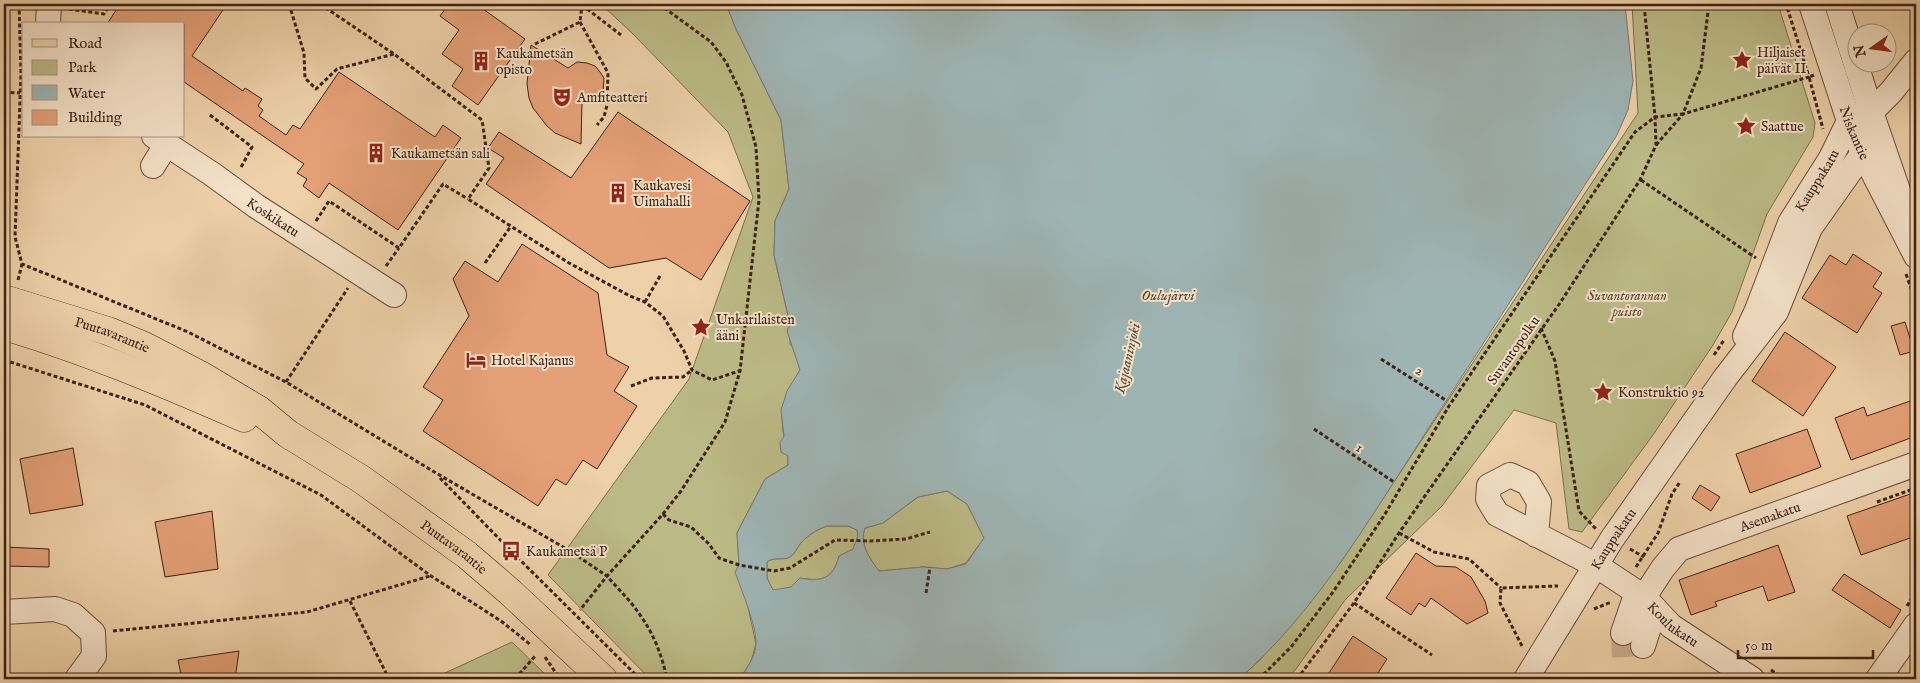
<svg xmlns="http://www.w3.org/2000/svg" width="1920" height="683" font-family="'IM FELL English',serif">
<style>
.green{fill:#bbba86;stroke:#7c6e4e}
.water{fill:#9eb4b3;stroke:#787975;fill-rule:evenodd}
.building{fill:#e5a077;stroke:#3e2117}
.lines{fill:none;stroke-linecap:round;stroke-linejoin:round}
.minor-tunnel{stroke:#cbae8c;stroke-width:24;stroke-dasharray:24 12;stroke-linecap:butt}
.minor-casing{stroke:#6a4d3c;stroke-width:26}
.major-casing{stroke:#3e2117;stroke-width:29}
.path{stroke:#3e2117;stroke-width:3;stroke-dasharray:4 2.5;stroke-linecap:butt}
.minor{stroke:#f4e1c7;stroke-width:24}
.major{stroke:#eed1a9;stroke-width:28}
.labels{text-anchor:middle;stroke-width:4;stroke-linejoin:round;paint-order:stroke}
.poi-label{font-size:14px;fill:#3e2117;stroke:#f4e1c7;text-anchor:start}
.street-label{font-size:14px;fill:#3e2117;stroke:#f4e1c7}
.park-label{font-size:14px;font-style:italic;fill:#5d4733;stroke:#f4e1c7}
.water-label{font-size:15px;font-style:italic;fill:#56463e;stroke:#f4e1c7}
</style>
<rect width="100%" height="100%" fill="#eed1a9"/>
<filter id="stains"><feTurbulence type="fractalNoise" baseFrequency=".004" numOctaves="4"/><feColorMatrix values="0 0 0 0 .2 0 0 0 0 .09 0 0 0 0 .02 0 0 0 .5 -.17"/></filter>
<radialGradient id="worn" r=".72"><stop offset=".6" stop-color="#630" stop-opacity="0"/><stop offset="1" stop-color="#630" stop-opacity=".3"/></radialGradient>
<g class="green">
<path d="M601,4H726L736,29L781,120L789,189L775,221L774,255L790,324V344L795,351L800,370C784,396 779,407 784,437C786,447 789,455 788,465L765,479L737,533L739,565L756,644L751,661L740,679H650L548,575L689,379L753,197L728,132L633,34Z"/>
<polygon points="1632,4 1778,4 1815,123 1813,137 1767,214 1732,312 1713,345 1653,435 1582,532 1569,529 1556,423 1514,410 1442,506 1345,600 1296,669 1287,679 1239,679 1261,659 1343,559 1638,113"/>
<path d="M947,491L967,504L984,538L966,563L947,569L923,567L879,571C870,559 859,544 865,528L883,523L918,497Z"/>
<path d="M827,526H848L857,530L858,536L853,550L839,556C833,579 822,582 800,578L791,587L773,591L767,578V562C775,556 782,561 790,557C795,554 797,548 800,544C808,535 816,530 827,526Z"/>
<polygon points="512,642 550,679 432,679"/>
</g>
<path class="water" d="M726,4H1625L1633,81L1628,110L1617,135C1550,239 1484,343 1417,446C1364,528 1313,614 1239,679H740C746,669 756,656 756,644C757,627 741,589 735,572L739,565L737,533L765,479L788,465V456L781,452L780,442L784,436L781,410L787,391L800,370L787,331L790,324L774,255L775,221L789,189L781,120L736,29ZM947,491L967,504L984,538L966,564L947,569L923,567L879,571C870,559 859,544 865,528L883,523L918,497ZM827,526H848L857,530L858,536L853,549L839,556C833,579 822,582 800,578L791,587L773,590L767,578V562C775,556 782,561 790,557C795,554 797,548 800,544C808,535 816,530 827,526Z"/>
<g class="building">
<polygon points="120,4 227,4 192,56 243,91 245,88 262,99 258,106 263,110 259,116 286,135 293,125 300,129 339,72 435,137 443,125 461,138 398,230 329,183 319,198 303,186 307,179 297,173 304,164 184,82 184,24 107,24"/>
<polygon points="449,4 476,4 525,39 478,105 452,86 463,69 442,54 459,30 440,16"/>
<polygon points="531,45 568,68 577,62 587,63 595,66 600,72 604,78 603,92 591,99 582,101 581,144 555,133 547,126 533,108 529,98 527,84"/>
<polygon points="618,112 750,201 701,280 666,258 609,268 486,184 504,158 488,148 499,132 571,178"/>
<polygon points="522,244 598,293 607,355 629,367 614,391 637,406 597,469 583,460 566,485 556,479 538,506 423,431 443,400 423,387 469,316 453,279 465,261 498,282"/>
<polygon points="1853,254 1882,273 1873,287 1882,293 1857,333 1802,298 1830,255 1846,265"/>
<polygon points="1905,322 1914,351 1900,355 1891,326"/>
<polygon points="1785,332 1836,367 1803,416 1752,381"/>
<polygon points="1916,399 1916,436 1851,460 1835,418 1864,407 1867,416"/>
<polygon points="1807,429 1821,467 1750,493 1736,454"/>
<polygon points="73,448 83,505 30,514 20,459"/>
<polygon points="1700,485 1720,497 1711,511 1692,498"/>
<polygon points="1916,492 1916,536 1861,555 1847,516"/>
<polygon points="212,511 218,569 165,577 155,522"/>
<polygon points="1778,545 1795,592 1768,601 1763,586 1715,602 1717,606 1691,615 1679,580"/>
<polygon points="4,547 49,549 49,567 4,566"/>
<polygon points="1416,553 1436,566 1456,567 1471,577 1485,601 1488,613 1467,624 1431,598 1425,607 1419,603 1411,615 1386,598"/>
<polygon points="1844,574 1901,610 1890,628 1832,590"/>
<polygon points="1353,636 1387,659 1374,679 1325,679"/>
<polygon points="239,651 235,679 182,679 178,660"/>
</g>
<g class="lines">
<polyline class="minor-tunnel" points="1623,633 1624,658"/>
<defs>
<g id="minor">
<path id="s1" d="M1811,4L1849,121L1863,153L1916,256"/>
<polyline points="1837,4 1871,112 1904,208"/>
<polyline points="48,24 49,4"/>
<path id="s2" d="M154,136L212,174L256,206L394,295"/>
<polyline points="153,166 166,145"/>
<path id="s3" d="M1745,336L1757,310L1790,223L1831,158L1849,121L1871,112L1891,92L1916,61"/>
<path id="s4" d="M1536,535L1539,502L1528,483L1510,475L1489,486L1488,499L1497,514L1597,566L1644,597L1671,626L1752,679"/>
<path id="s5" d="M1644,597L1663,568L1679,549L1916,464"/>
<polyline points="4,612 55,609 73,615 93,633 94,656 77,679"/>
<polyline points="1623,633 1637,592"/>
<polyline points="1643,646 1655,609"/>
<path id="s6" d="M1526,679L1612,539L1725,378L1776,312L1810,228L1863,153L1871,112"/>
<polyline points="1878,679 1916,625"/>
</g>
<g id="major">
<path id="s7" d="M4,299L108,331L144,346L202,376L259,410L288,434L361,479L467,555L510,592L603,679"/>
<path d="M4,326C86,350 166,384 244,418"/>
</g>
</defs>
<use href="#minor" class="minor-casing"/>
<use href="#major" class="major-casing"/>
<g class="path">
<polyline points="19,4 21,73 15,237 22,264 188,332 286,382 436,473 570,551 607,576 580,610"/>
<polyline points="289,4 304,53 305,78 316,89 337,69 394,54"/>
<polyline points="320,4 394,54 482,120 489,168 468,199 569,263 630,296 645,302 663,316 684,351 692,370 712,380 739,371"/>
<path d="M659,4L711,42L726,62L742,95L756,147L759,200L740,371L725,422L681,491L663,514L607,576C618,589 631,601 640,615C654,634 662,656 667,679"/>
<polyline points="582,5 621,35"/>
<polyline points="69,9 104,14 110,4"/>
<polyline points="580,22 608,73 607,105 604,117 597,125"/>
<polyline points="535,44 580,22 582,5"/>
<polyline points="1814,75 1809,77 1823,129"/>
<polyline points="4,92 20,93"/>
<polyline points="210,115 252,147 240,169"/>
<polyline points="1656,145 1683,114 1809,77 1786,4"/>
<polyline points="1641,180 1756,258"/>
<polyline points="316,221 329,201 399,248 443,184 468,199"/>
<polyline points="485,263 511,226"/>
<polyline points="386,266 399,248"/>
<polyline points="1906,274 1916,302"/>
<polyline points="18,280 22,264"/>
<polyline points="645,302 660,276"/>
<polyline points="1541,328 1555,361 1579,511 1596,529"/>
<polyline points="1714,355 1724,340"/>
<polyline points="1381,359 1447,401"/>
<polyline points="4,360 145,405 321,495 431,576 501,621 531,645"/>
<polyline points="286,382 348,288"/>
<polyline points="631,386 652,378 683,377 692,370"/>
<polyline points="1314,429 1394,482"/>
<polyline points="440,478 511,551 640,679"/>
<polyline points="1877,502 1916,488"/>
<polyline points="663,514 669,520 691,527 709,544 719,558 739,565 774,571 790,568 835,540 871,541 906,539 930,532"/>
<polyline points="1399,533 1434,552 1469,559 1501,588"/>
<polyline points="1630,549 1644,557"/>
<polyline points="1636,567 1658,533 1672,494 1680,482"/>
<polyline points="926,593 930,567"/>
<polyline points="350,601 389,679"/>
<polyline points="1354,603 1432,655"/>
<polyline points="1907,606 1916,592"/>
<polyline points="1594,609 1611,602"/>
<polyline points="113,631 307,612 430,576"/>
<polyline points="1522,646 1500,603 1501,588 1558,586"/>
<polyline points="545,657 560,679"/>
<polyline points="1771,670 1785,679"/>
<polyline points="515,679 536,655"/>
<polyline points="1259,679 1291,647 1333,592 1385,514 1449,406 1635,132 1655,117 1683,114 1701,68 1709,4"/>
<polyline points="1297,679 1354,603 1399,533 1560,303 1640,180 1656,145 1655,117 1644,4"/>
</g>
<use href="#minor" class="minor"/>
<use href="#major" class="major"/>
</g>
<defs>
<symbol id="sight-bare" viewBox="-9 -9 18 18"><path d="M0-6L1.8-2.2L6-1.7L2.9 1.2L3.7 5.4L0 3.3L-3.7 5.4L-2.9 1.2L-6-1.7L-1.8-2.2Z" fill="#8f2418" stroke="#f4e1c7" stroke-width="2.5" paint-order="stroke"/></symbol>
<symbol id="building-bare" viewBox="-9 -9 18 18"><path d="M-4-6H4V6H1V3H-1V6H-4ZM-2.5-4.3h1.7v1.8h-1.7ZM.8-4.3h1.7v1.8H.8ZM-2.5-1h1.7V.8h-1.7ZM.8-1h1.7V.8H.8Z" fill="#8f2418" stroke="#f4e1c7" stroke-width="2.5" paint-order="stroke"/></symbol>
<symbol id="theatre-bare" viewBox="-9 -9 18 18"><path d="M-5-5.5Q0-4 5-5.5V0Q5 5 0 6Q-5 5-5 0ZM-3.3-2.5H-1v1.5H-3.3ZM1-2.5H3.3v1.5H1ZM-2.8 1Q0 5.5 2.8 1Z" fill="#8f2418" stroke="#f4e1c7" stroke-width="2.5" paint-order="stroke"/></symbol>
<symbol id="hotel-bare" viewBox="-9 -9 18 18"><path d="M-6-4.5h1.5V1H6V5H4.5V3h-9V5H-6ZM-4 0a1.8 1.8 0 1 1 3.6 0ZM.5 0V-2.5h3Q6-2.5 6 0Z" fill="#8f2418" stroke="#f4e1c7" stroke-width="2.5" paint-order="stroke"/></symbol>
<symbol id="bus-bare" viewBox="-9 -9 18 18"><path d="M-5-6H5V4H4V6H2V4H-2V6H-4V4H-5ZM-3.5-4V0h7V-4ZM-3.5 1.2v1.5H-2V1.2ZM2 1.2v1.5H3.5V1.2Z" fill="#8f2418" stroke="#f4e1c7" stroke-width="2.5" paint-order="stroke"/></symbol>
</defs>
<g fill-rule="evenodd">
<use href="#sight-bare" x="1728" y="46" width="28" height="28"/>
<use href="#building-bare" x="467" y="47" width="28" height="28"/>
<use href="#theatre-bare" x="548" y="83" width="28" height="28"/>
<use href="#sight-bare" x="1732" y="112" width="28" height="28"/>
<use href="#building-bare" x="362" y="139" width="28" height="28"/>
<use href="#building-bare" x="604" y="179" width="28" height="28"/>
<use href="#sight-bare" x="687" y="313" width="28" height="28"/>
<use href="#hotel-bare" x="462" y="346" width="28" height="28"/>
<use href="#sight-bare" x="1589" y="378" width="28" height="28"/>
<use href="#bus-bare" x="497" y="537" width="28" height="28"/>
</g>
<g class="labels">
<g class="poi-label">
<text x="1757" y="57">Hiljaiset<tspan x="1757" dy="16">päivät II</tspan></text>
<text x="496" y="58">Kaukametsän<tspan x="496" dy="16">opisto</tspan></text>
<text x="577" y="102">Amfiteatteri</text>
<text x="1761" y="131">Saattue</text>
<text x="391" y="158">Kaukametsän sali</text>
<text x="633" y="190">Kaukavesi<tspan x="633" dy="16">Uimahalli</tspan></text>
<text x="716" y="324">Unkarilaisten<tspan x="716" dy="16">ääni</tspan></text>
<text x="491" y="365">Hotel Kajanus</text>
<text x="1618" y="397">Konstruktio 92</text>
<text x="526" y="556">Kaukametsä P</text>
</g>
<g class="street-label">
<text dy="5" stroke="none"><textPath href="#s1" startOffset="136">Niskantie</textPath></text>
<text dy="5" stroke="none"><textPath href="#s3" startOffset="172">Kauppakatu</textPath></text>
<text dy="5" stroke="none"><textPath href="#s2" startOffset="144">Koskikatu</textPath></text>
<text dy="5" stroke="none"><textPath href="#s7" startOffset="114">Puutavarantie</textPath></text>
<text transform="translate(1513 350) rotate(-55)" y="5">Suvantopolku</text>
<text transform="translate(1420 370) rotate(33)" y="5">2</text>
<text transform="translate(1360 447) rotate(34)" y="5">1</text>
<text dy="5" stroke="none"><textPath href="#s5" startOffset="156">Asemakatu</textPath></text>
<text dy="5" stroke="none"><textPath href="#s6" startOffset="165">Kauppakatu</textPath></text>
<text dy="5" stroke="none"><textPath href="#s7" startOffset="518">Puutavarantie</textPath></text>
<text dy="5" stroke="none"><textPath href="#s4" startOffset="338">Koulukatu</textPath></text>
</g>
<g class="park-label">
<text x="1627" y="300">Suvantorannan<tspan x="1627" dy="16">puisto</tspan></text>
</g>
<g class="water-label">
<text x="1168" y="300">Oulujärvi</text>
<text transform="translate(1127 358) rotate(-77)" y="5">Kajaaninjoki</text>
</g>
</g>
<rect width="1920" height="683" fill="none" stroke="#eed1a9" stroke-width="20"/>
<rect x="5" y="5" width="1910" height="673" fill="none" stroke="#3e2117" stroke-width="2.5"/>
<rect x="10" y="10" width="1900" height="663" fill="none" stroke="#3e2117"/>
<rect x="22" y="22" width="162" height="115" fill="#f4e1c7" stroke="#ab9481"/>
<rect x="32" y="39" width="25" height="8" fill="#eed1a9" stroke="#ab9481"/>
<text x="68" y="48" font-size="15" fill="#3e2117">Road</text>
<rect x="32" y="60" width="25" height="15" fill="#bbba86" stroke="#ab9481"/>
<text x="68" y="72" font-size="15" fill="#3e2117">Park</text>
<rect x="32" y="85" width="25" height="15" fill="#9eb4b3" stroke="#ab9481"/>
<text x="68" y="98" font-size="15" fill="#3e2117">Water</text>
<rect x="32" y="110" width="25" height="15" fill="#e5a077" stroke="#ab9481"/>
<text x="68" y="122" font-size="15" fill="#3e2117">Building</text>
<g transform="translate(1872 48) rotate(256)"><circle r="24" fill="#f4e1c7" stroke="#ab9481"/>
<path d="M0-4L9 19L0 12L-9 19Z" fill="#8f2418"/>
<text y="-8" font-size="14" font-weight="bold" text-anchor="middle" fill="#3e2117">N</text>
</g>
<path d="M1738 650v8h135v-8" fill="none" stroke="#3e2117" stroke-width="2.5"/>
<text x="1745" y="650" font-size="15" fill="#3e2117" stroke="#f4e1c7" stroke-width="4" paint-order="stroke">50 m</text>
<rect width="100%" height="100%" filter="url(#stains)"/>
<rect width="100%" height="100%" fill="url(#worn)"/>
</svg>
